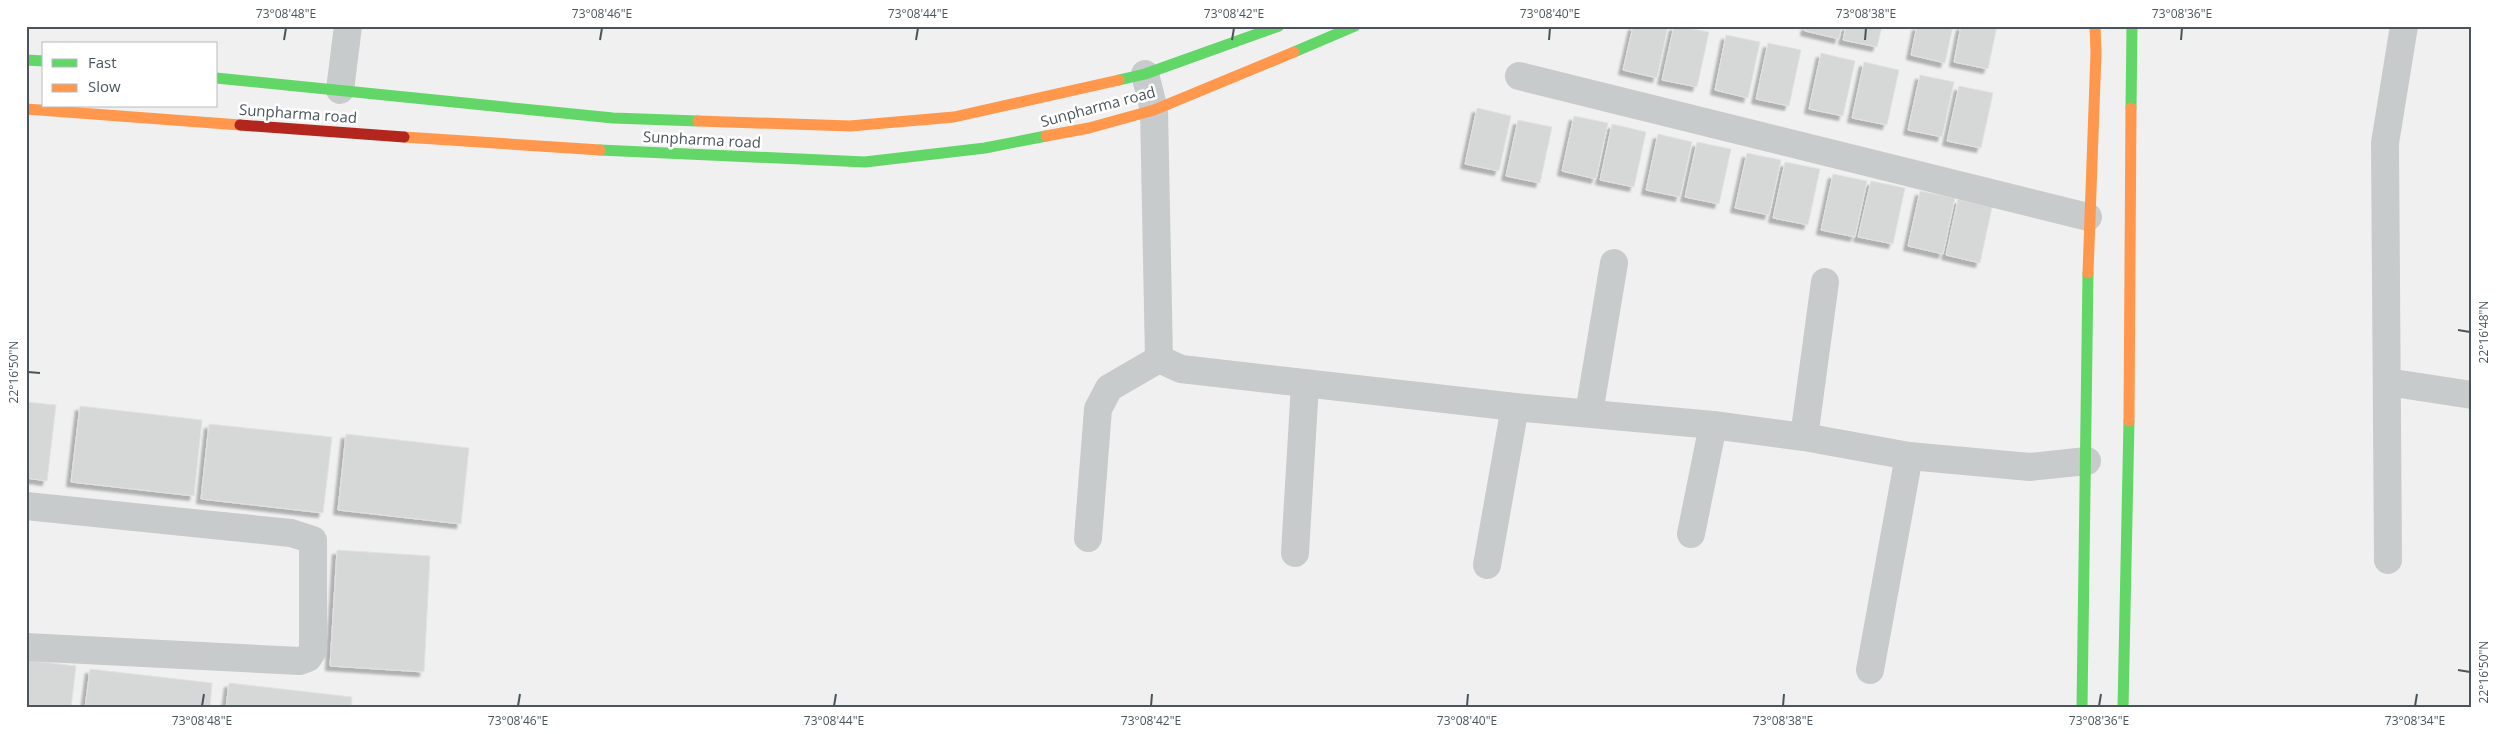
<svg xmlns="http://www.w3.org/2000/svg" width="2498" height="734" font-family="'Open Sans',sans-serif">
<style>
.building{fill:#d6d8d8;stroke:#e2e2e3;filter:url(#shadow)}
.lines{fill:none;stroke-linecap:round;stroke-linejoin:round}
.street{stroke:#c8cbcb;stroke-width:28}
.fast{stroke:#63d668;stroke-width:11}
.slow{stroke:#ff974d;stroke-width:11}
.jam{stroke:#b3261e;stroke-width:11}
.ticks{fill:none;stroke:#49555a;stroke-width:2}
.labels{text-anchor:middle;stroke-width:5;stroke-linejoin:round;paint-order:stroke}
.street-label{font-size:15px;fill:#49555a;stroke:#fff}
.neatline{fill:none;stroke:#49555a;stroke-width:2}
.ticks-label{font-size:12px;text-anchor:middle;fill:#49555a}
</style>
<defs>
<filter id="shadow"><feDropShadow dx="-4.5" dy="4.5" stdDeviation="1" flood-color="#0004"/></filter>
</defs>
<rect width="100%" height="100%" fill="#f0f0f0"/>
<g class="building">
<polygon points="1633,26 1668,26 1657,78 1623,70"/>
<polygon points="1674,26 1709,32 1697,87 1662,80"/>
<polygon points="1806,26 1842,26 1839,39 1805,31"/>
<polygon points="1846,26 1882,26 1877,47 1843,40"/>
<polygon points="1917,26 1953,26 1945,63 1911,55"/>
<polygon points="1961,26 1997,26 1988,69 1954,62"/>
<polygon points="1726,35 1760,42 1748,98 1715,90"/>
<polygon points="1768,43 1801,50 1789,106 1756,99"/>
<polygon points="1821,53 1855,61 1843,116 1809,109"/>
<polygon points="1864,62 1899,70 1887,125 1852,118"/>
<polygon points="1920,75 1954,82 1942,137 1908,130"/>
<polygon points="1959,86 1993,93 1981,148 1947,141"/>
<polygon points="1477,108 1511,116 1499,171 1465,164"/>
<polygon points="1574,116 1608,123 1596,179 1562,171"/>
<polygon points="1518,120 1552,127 1540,183 1506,176"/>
<polygon points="1612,124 1646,132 1634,187 1600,180"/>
<polygon points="1658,134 1692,142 1680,197 1646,190"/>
<polygon points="1697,142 1731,149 1719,204 1685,197"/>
<polygon points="1747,153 1781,160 1769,215 1735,208"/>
<polygon points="1785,162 1820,169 1808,225 1773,218"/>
<polygon points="1833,174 1867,181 1855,237 1821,230"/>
<polygon points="1871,181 1905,188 1893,244 1858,237"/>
<polygon points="1920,191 1955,198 1943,254 1908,246"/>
<polygon points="1958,199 1992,207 1980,263 1946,255"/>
<polygon points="26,402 56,405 47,481 26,478"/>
<polygon points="80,406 202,420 194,496 71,482"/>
<polygon points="209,424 332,437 323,513 201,499"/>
<polygon points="346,434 469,448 461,524 338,510"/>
<polygon points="337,550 430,556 424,672 330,666"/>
<polygon points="26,660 76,666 71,708 26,708"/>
<polygon points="90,669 212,683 210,708 85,708"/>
<polygon points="229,683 352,697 351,708 226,708"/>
</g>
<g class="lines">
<g class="street">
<polyline points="1145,74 1154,110 1159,359 1181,369 1515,407 1713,425 1804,437 1909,456 2030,467 2087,461"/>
<polyline points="1519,76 2088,217"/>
<polyline points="340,90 348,26"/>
<polyline points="2387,382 2472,395"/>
<polyline points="1589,413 1614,263"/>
<polyline points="1804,437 1825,282"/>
<polyline points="26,506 291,533 313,540 313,650 308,658 300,661 26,647"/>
<polyline points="1691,534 1713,425"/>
<polyline points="1088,538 1098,409 1109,388 1159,359"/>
<polyline points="1295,553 1305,384"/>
<polyline points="2388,560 2385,143 2404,26"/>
<polyline points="1487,565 1515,407"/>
<polyline points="1870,670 1909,456"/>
</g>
<g class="fast">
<polyline points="1294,52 1355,26"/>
<polyline points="26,60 44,61"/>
<polyline points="216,78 613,118 698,121"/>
<polyline points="1119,80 1145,74 1279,26"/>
<polyline points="2131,108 2132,26"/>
<polyline points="600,150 865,162 985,148 1046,136"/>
<polyline points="2082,708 2088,273"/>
<polyline points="2123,708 2129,421"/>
</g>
<g class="slow">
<polyline points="26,109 240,125"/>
<polyline points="698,121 850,126 954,117 1119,80"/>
<polyline points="1046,136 1089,128 1154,110 1294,52"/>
<polyline points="404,137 600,150"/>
<polyline points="2088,273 2096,53 2095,26"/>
<polyline points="2129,421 2131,108"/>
</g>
<polyline class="jam" points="240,125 404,137"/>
</g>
<path class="ticks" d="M284,40L286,28M600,40L602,28M916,40L918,28M1232,40L1234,28M1549,40L1550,28M1865,40L1866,28M2181,40L2182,28M2458,330L2470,332M28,372L40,373M2458,670L2470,672M202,706L204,694M518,706L520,694M834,706L836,694M1151,706L1152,694M1467,706L1468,694M1783,706L1784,694M2099,706L2101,694M2415,706L2417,694"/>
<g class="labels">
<g class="street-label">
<text transform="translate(1098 107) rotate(-15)" y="5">Sunpharma road</text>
<text transform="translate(298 114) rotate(4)" y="5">Sunpharma road</text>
<text transform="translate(702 140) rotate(3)" y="5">Sunpharma road</text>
</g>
</g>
<rect width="2498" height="734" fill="none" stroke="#ffffff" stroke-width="55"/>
<rect x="42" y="42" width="175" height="65" fill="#ffffff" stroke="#b6bbbd"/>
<rect x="52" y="59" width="25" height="8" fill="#63d668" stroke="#b6bbbd"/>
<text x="88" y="68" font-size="15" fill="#49555a">Fast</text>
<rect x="52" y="84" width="25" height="8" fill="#ff974d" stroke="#b6bbbd"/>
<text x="88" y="92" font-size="15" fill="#49555a">Slow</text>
<rect x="28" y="28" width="2442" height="678" class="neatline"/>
<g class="ticks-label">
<text x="286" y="18">73°08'48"E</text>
<text x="602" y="18">73°08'46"E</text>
<text x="918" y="18">73°08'44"E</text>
<text x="1234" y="18">73°08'42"E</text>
<text x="1550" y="18">73°08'40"E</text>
<text x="1866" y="18">73°08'38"E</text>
<text x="2182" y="18">73°08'36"E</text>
<text transform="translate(2484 332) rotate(-90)" y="4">22°16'48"N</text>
<text transform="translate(14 372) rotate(-90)" y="4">22°16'50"N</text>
<text transform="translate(2484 672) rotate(-90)" y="4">22°16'50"N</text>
<text x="202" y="725">73°08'48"E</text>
<text x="518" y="725">73°08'46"E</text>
<text x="834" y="725">73°08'44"E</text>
<text x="1151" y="725">73°08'42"E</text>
<text x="1467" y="725">73°08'40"E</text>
<text x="1783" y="725">73°08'38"E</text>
<text x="2099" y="725">73°08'36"E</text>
<text x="2415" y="725">73°08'34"E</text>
</g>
</svg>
